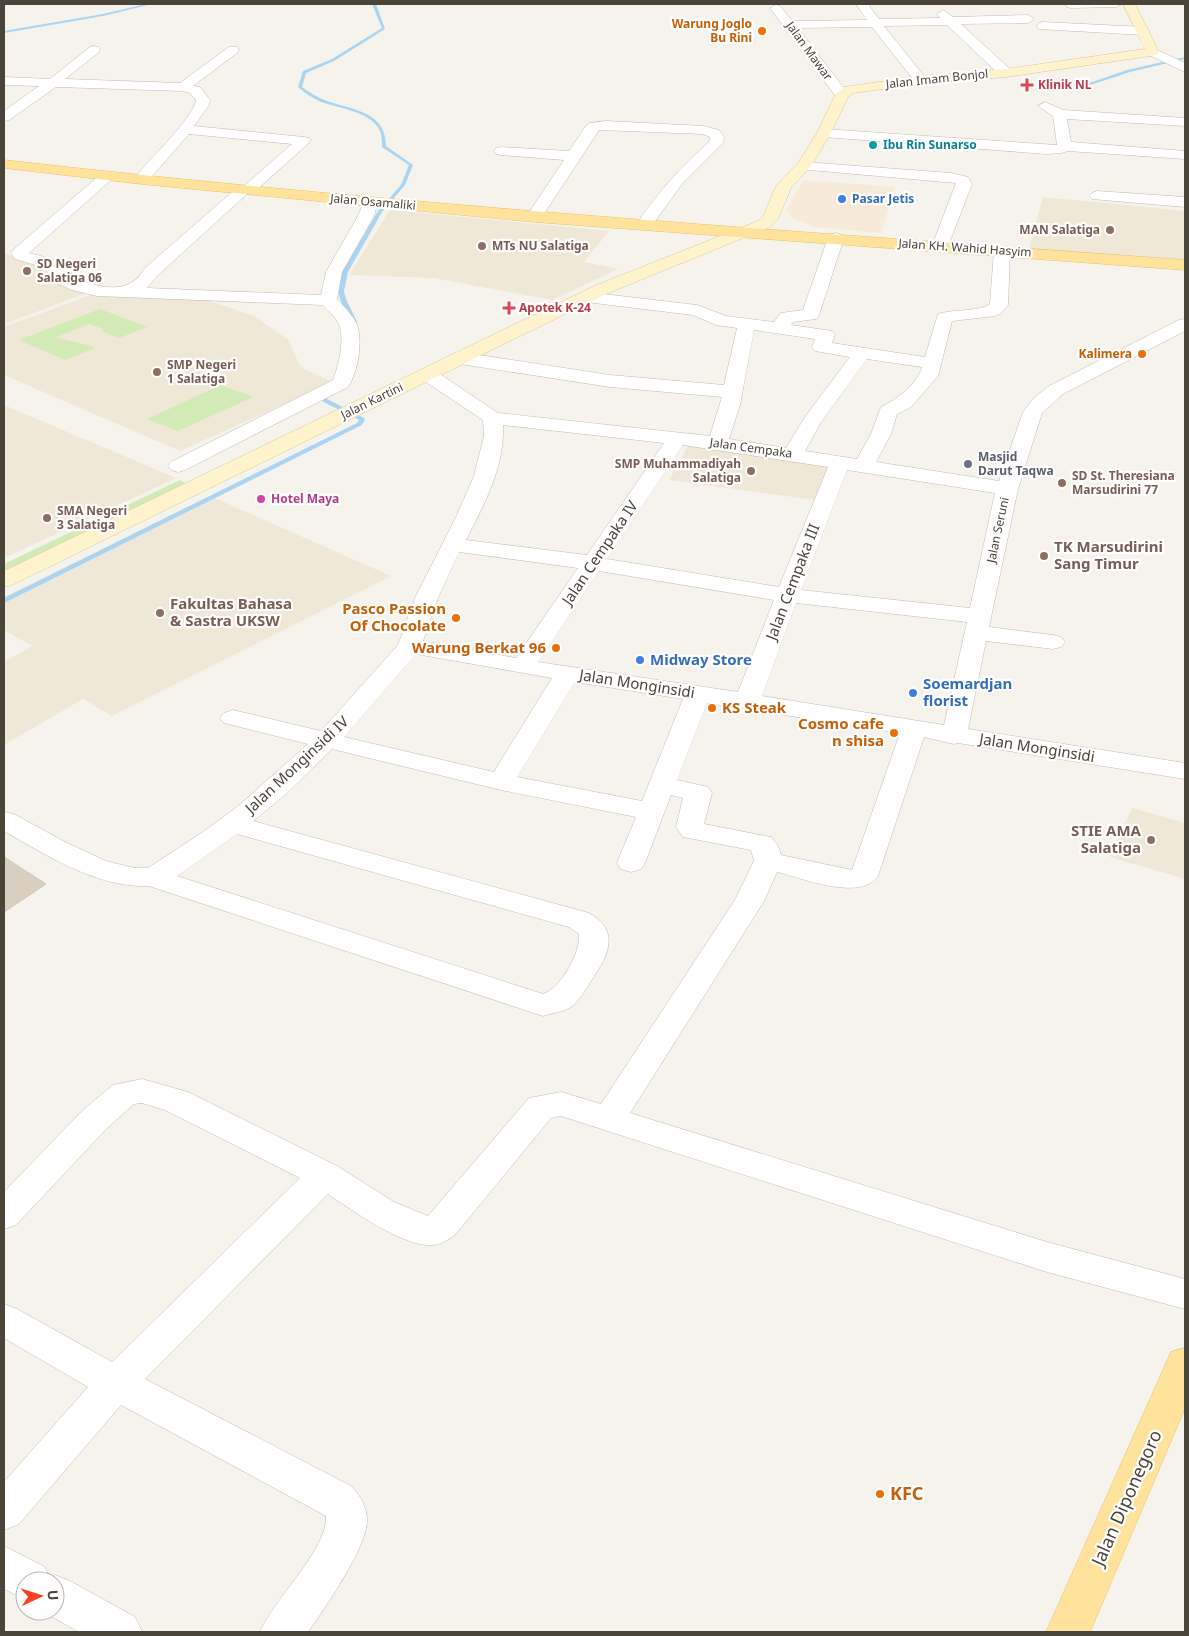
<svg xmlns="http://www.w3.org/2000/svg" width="1189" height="1636" font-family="'Noto Sans',sans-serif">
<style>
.commercial{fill:#f7ead8}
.education{fill:#efe8d6}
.green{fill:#d2eab5}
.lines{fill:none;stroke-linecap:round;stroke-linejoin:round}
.stream{fill:#a9d4f2;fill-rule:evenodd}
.building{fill:#d8cfc1;stroke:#d3c7b4}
.minor-casing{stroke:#c2bbae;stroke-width:1}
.secondary-casing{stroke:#d6c79b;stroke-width:1}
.primary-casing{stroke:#e6c16a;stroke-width:1}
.minor{fill:#fff;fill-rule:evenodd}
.secondary{fill:#fff3cd;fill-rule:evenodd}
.primary{fill:#ffe39c;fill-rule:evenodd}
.food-dot{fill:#e8710a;stroke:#fff;stroke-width:2}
.health-dot{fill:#e0444e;stroke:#fff;stroke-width:2}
.culture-dot{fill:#0f9aa8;stroke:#fff;stroke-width:2}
.shop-dot{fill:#3f7fe0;stroke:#fff;stroke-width:2}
.education-dot{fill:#8d6e63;stroke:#fff;stroke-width:2}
.worship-dot{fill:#6b7280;stroke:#fff;stroke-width:2}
.hotel-dot{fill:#d1479c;stroke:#fff;stroke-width:2}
.labels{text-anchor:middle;stroke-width:4.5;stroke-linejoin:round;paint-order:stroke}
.far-food-label{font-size:12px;font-weight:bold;fill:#c56008;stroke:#fff;text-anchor:end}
.far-street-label{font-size:12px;fill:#4b4439;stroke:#fff}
.far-health-label{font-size:12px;font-weight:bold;fill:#be3a42;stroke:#fff;text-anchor:start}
.far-culture-label{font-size:12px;font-weight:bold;fill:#0d838f;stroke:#fff;text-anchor:start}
.far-shop-label{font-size:12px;font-weight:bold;fill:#366cbe;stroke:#fff;text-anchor:start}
.far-education-label{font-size:12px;font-weight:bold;fill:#785e54;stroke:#fff;text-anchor:start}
.far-worship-label{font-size:12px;font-weight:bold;fill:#5b616d;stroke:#fff;text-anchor:start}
.far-hotel-label{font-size:12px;font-weight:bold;fill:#b23c85;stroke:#fff;text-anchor:start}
.education-label{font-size:15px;font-weight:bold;fill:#785e54;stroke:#fff;text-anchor:start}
.street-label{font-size:15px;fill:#4b4439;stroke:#fff}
.food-label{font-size:15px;font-weight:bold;fill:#c56008;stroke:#fff;text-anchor:end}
.shop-label{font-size:15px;font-weight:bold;fill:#366cbe;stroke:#fff;text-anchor:start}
.near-food-label{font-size:18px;font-weight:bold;fill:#c56008;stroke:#fff;text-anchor:start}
.near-street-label{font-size:18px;fill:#4b4439;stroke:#fff}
</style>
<rect width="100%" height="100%" fill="#f6f3ec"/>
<polygon class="commercial" points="803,180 895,187 881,233 814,227 792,218 786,211"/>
<g class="education">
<polygon points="1043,197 1185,211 1185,262 1029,249"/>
<polygon points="390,210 609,231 584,262 618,269 552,300 434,278 349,275"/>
<polygon points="4,253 98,289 4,324"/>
<polygon points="104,290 179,291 252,315 289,340 299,364 304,369 333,382 180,451 4,375 4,327"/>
<polygon points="4,405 176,478 4,558"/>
<polygon points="690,442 831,461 815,500 669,480"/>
<polygon points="210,496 391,576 112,716 83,699 4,745 4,662 32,646 4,630 4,597"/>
<polygon points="1132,808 1185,823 1185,879 1110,857"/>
</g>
<g class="green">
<path d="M100,309L147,327L119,338L101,331L104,329L89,324L57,337C70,343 80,341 95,348L65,360L19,340Z"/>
<polygon points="221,385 253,397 178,431 147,419"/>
<polygon points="180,480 188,485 4,575 4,564"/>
</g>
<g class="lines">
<g class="stream">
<polygon points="146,4 152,4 103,16 4,33 4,31 103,14"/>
<path d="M372,4H376L385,29L334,61L306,73L302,87C309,92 315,96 322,99C348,110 386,109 386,146L413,165L405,185L382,212L348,272L344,291L346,299L357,322L354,324L351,322L340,299L338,291L342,272L378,211L401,185L409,165L382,147C382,142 382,136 380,131C372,112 339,108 321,102C312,98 305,93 298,87L303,71L332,59L382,28Z"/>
<polygon points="1185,57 1185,59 1130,72 1075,90 1072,89 1127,70"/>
<polygon points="332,392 335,394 328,397 327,399 364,418 365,419 362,425 4,603 4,598 357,423 359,420 322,401 323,395"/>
</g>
</g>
<polygon class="building" points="4,857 46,884 4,912"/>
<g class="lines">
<defs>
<g id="minor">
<polygon points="856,4 868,4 879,19 940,18 937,14 943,10 953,17 1028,15 1034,19 1028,23 961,24 1011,70 1012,73 1011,76 1001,76 947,25 884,26 927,80 921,84 916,83 872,27 798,28 849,95 842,99 837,98 770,8 776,5 780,6 792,21 867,20"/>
<polygon points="1066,4 1122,4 1116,7 1071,8 1067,7"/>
<polygon points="1043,22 1144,27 1150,31 1144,35 1039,29 1037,26 1039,23"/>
<path d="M94,46L98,47L100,50L98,53L65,79L180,83L229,47H237L239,50L237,53L193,86L200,87L210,100L209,105L194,126L304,137L309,138L311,141L253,193L247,194L157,276L147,288L321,295L326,272L358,216L365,199H375L378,202L374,216L342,272L337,299C344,307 353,315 357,325C363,342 358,372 348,387L185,470L178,472L171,470L168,466L171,462L333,380C339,364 345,340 339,324C335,316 328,311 323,305L97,296L72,290L50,280L46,268L15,259L11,253L13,250L101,174H111L113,177L111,180L29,253L60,261L64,273C84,282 115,296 135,280C139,277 142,272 145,268L238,187L244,186L292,144L189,134L146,183H136L134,180C147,160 192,121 196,100L190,93L183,91L56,87L9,120L4,121V111L39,86L4,85V77L50,79L90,47Z"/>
<polygon points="1153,48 1185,63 1185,72 1149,55 1147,52"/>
<polygon points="1045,102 1063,110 1185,118 1185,126 1067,119 1071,142 1185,151 1185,159 1068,151 1061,153 1046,154 824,137 817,133 824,129 1057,145 1053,116 1038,106"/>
<path d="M606,121L704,126L719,130L724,137L723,143L682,184L650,228H638L636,225C657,193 681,167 709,142L710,137L703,134L599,130L540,220H528L526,217L564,160L501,155L496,154L494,151L496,148L501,147L569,151L586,126L590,123Z"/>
<polygon points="804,162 951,173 968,177 972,184 948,246 946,249 934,249 932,246 956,183 799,169 797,166 799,163"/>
<polygon points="1097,191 1185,197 1185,207 1092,199 1089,196 1092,193"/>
<path d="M836,233L842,235L844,238L819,315L816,319L793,322L791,325L832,331L835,335L832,343L925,357L938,314C953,309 979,312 990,304L994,251L996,248H1008L1010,251L1008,305L1001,313L995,316L952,321L938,376L911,407L897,414L891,434L876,462L999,481L1023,412L1035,397L1049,386L1179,320L1185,319V331L1063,394L1042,413L1018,489L989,627L1053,635L1061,637L1065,642L1061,647L1053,649L986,641L968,729L1185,763V779L958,743L954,744L924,737L878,876C861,902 802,878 777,872L764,901L630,1113L1047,1242L1185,1279V1309L1047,1272L561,1116L551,1118L454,1236C447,1240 440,1245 432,1245C403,1247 352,1210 328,1194L145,1379L351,1486C360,1495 367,1507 367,1520C367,1548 324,1609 308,1632H260C274,1599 328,1549 326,1516L121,1405L19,1524L4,1530V1482L88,1387L4,1338V1304L17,1309L112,1362L300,1178L165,1110L142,1103L134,1104L106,1129L16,1225L4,1229V1192L82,1111L113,1085L142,1079L188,1092L337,1166L394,1202L428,1216L529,1098L561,1092L601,1104L735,900L754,861L751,850L683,837L676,827L683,798L671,795L645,863L641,869L631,872L621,869L617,863L636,817L501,790L332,749L286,794L253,821L589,913C622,932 607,957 591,981C586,989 579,1001 572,1006C565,1012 551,1013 543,1016L149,886C97,888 48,856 4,831V812L14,814L65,842L106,861L134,868H148L206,830L237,807L308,744L224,723L220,718L224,713L233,710L321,731L398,645L415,598L456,517L474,476L484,436L483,420L420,378L418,374L420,370L427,368L434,370L498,413L710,436L722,397L610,387L460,364L453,362L451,358L453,354L460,352L610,375L724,385L737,328L716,325L693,315L586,302L580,301L577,297L580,293L586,292L697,305L726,316L774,322L781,313L803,310L828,238L830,235ZM754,330L815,339L812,347L815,351L850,357L805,417L786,448L729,439L740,405ZM867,359L922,367C917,385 897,399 881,407L871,434L857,459L805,451L821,422ZM503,425L664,443L587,555L466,540C484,505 505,466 503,425ZM683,445L828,467L779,587L607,559ZM847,470L995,493L970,608L801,590ZM459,552L578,568L516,658L423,641L438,598ZM599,571L774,600L738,692L538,662ZM796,603L967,622L944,725L762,696ZM416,654L552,678L494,772L344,737ZM575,682L683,699L642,801L517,777ZM707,703L900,733L852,870L781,855L778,846L771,837L704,824L712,793L708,787L677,780ZM237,834L569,927L579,934C581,952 561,988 543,994L177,876Z"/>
<polygon points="4,1546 45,1567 49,1577 55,1575 70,1581 135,1617 142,1632 79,1632 42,1611 55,1611 55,1581 25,1581 25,1599 4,1589"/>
</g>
<polygon id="secondary" points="1123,4 1135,4 1159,52 1157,55 1006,77 921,84 853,93 848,97 831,133 811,166 791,188 778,219 770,227 606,294 12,585 4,587 4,571 594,286 758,221 763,217 776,186 798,163 817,133 835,95 844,87 921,76 1006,69 1145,49"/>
<g id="primary">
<path d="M4,160C397,205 791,231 1185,260V270L534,222L141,184L4,168Z"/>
<polygon points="1185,1348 1185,1408 1090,1632 1046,1632 1171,1352"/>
</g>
</defs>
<use href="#minor" class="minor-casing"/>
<use href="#secondary" class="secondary-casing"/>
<use href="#primary" class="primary-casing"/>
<use href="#minor" class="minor"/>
<use href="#secondary" class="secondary"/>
<use href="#primary" class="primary"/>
</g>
<g class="food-dot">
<circle cx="762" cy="31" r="5"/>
<circle cx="1142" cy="354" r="5"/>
<circle cx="456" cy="618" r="5"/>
<circle cx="556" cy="648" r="5"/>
<circle cx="712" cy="708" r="5"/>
<circle cx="894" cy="733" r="5"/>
<circle cx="880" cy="1494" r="5"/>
</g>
<g class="health-dot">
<path d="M1024.5 77.5h5v5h5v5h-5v5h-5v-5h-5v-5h5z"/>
<path d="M506.5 300.5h5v5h5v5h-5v5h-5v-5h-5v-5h5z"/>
</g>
<circle class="culture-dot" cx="873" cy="145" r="5"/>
<g class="shop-dot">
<circle cx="842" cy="199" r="5"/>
<circle cx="640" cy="660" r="5"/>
<circle cx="913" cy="693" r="5"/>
</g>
<g class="education-dot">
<circle cx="1110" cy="230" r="5"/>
<circle cx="482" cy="246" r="5"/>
<circle cx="27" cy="271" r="5"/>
<circle cx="157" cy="372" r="5"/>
<circle cx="751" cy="471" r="5"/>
<circle cx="1062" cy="483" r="5"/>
<circle cx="47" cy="518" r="5"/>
<circle cx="1044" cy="556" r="5"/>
<circle cx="160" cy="613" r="5"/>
<circle cx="1151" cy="840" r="5"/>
</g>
<circle class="worship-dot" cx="968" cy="464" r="5"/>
<circle class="hotel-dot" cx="261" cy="499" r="5"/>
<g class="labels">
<g class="far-food-label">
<text x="752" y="28">Warung Joglo<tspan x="752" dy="14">Bu Rini</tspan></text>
<text x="1132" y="358">Kalimera</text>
</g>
<g class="far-street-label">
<text transform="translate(809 51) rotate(54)" y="4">Jalan Mawar</text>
<text transform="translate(937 79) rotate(-6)" y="4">Jalan Imam Bonjol</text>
<text transform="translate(373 202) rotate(5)" y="4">Jalan Osamaliki</text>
<text transform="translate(965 248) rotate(4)" y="4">Jalan KH. Wahid Hasyim</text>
<text transform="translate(372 401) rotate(-26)" y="4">Jalan Kartini</text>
<text transform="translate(751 448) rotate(8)" y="4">Jalan Cempaka</text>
<text transform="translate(998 530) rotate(-78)" y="4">Jalan Seruni</text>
</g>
<g class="far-health-label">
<text x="1038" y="89">Klinik NL</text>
<text x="519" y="312">Apotek K-24</text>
</g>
<g class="far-culture-label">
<text x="883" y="149">Ibu Rin Sunarso</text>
</g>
<g class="far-shop-label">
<text x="852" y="203">Pasar Jetis</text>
</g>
<g class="far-education-label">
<text x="1100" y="234" text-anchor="end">MAN Salatiga</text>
<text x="492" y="250">MTs NU Salatiga</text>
<text x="37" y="268">SD Negeri<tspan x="37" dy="14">Salatiga 06</tspan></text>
<text x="167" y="369">SMP Negeri<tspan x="167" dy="14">1 Salatiga</tspan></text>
<text x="741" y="468" text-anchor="end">SMP Muhammadiyah<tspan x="741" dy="14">Salatiga</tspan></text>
<text x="1072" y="480">SD St. Theresiana<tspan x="1072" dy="14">Marsudirini 77</tspan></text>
<text x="57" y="515">SMA Negeri<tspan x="57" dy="14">3 Salatiga</tspan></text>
</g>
<g class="far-worship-label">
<text x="978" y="461">Masjid<tspan x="978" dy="14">Darut Taqwa</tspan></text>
</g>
<g class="far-hotel-label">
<text x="271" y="503">Hotel Maya</text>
</g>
<g class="education-label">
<text x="1054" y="552">TK Marsudirini<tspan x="1054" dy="17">Sang Timur</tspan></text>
<text x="170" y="609">Fakultas Bahasa<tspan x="170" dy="17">&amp; Sastra UKSW</tspan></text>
<text x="1141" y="836" text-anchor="end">STIE AMA<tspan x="1141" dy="17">Salatiga</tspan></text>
</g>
<g class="street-label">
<text transform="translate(600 553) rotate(-56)" y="5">Jalan Cempaka IV</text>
<text transform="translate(793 582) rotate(-69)" y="5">Jalan Cempaka III</text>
<text transform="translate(637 684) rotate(9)" y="5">Jalan Monginsidi</text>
<text transform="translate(1037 748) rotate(9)" y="5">Jalan Monginsidi</text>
<text transform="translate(297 765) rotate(-43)" y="5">Jalan Monginsidi IV</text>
</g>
<g class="food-label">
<text x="446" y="614">Pasco Passion<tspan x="446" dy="17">Of Chocolate</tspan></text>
<text x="546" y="653">Warung Berkat 96</text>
<text x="722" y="713" text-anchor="start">KS Steak</text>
<text x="884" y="729">Cosmo cafe<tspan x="884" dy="17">n shisa</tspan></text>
</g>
<g class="shop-label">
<text x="650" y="665">Midway Store</text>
<text x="923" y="689">Soemardjan<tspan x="923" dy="17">florist</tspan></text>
</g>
<g class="near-food-label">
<text x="890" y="1500">KFC</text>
</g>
<g class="near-street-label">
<text transform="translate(1127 1498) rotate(-66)" y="6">Jalan Diponegoro</text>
</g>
</g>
<rect width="1189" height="1636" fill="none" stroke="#4b4439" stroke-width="10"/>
<g transform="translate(40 1596) rotate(86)"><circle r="24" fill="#ffffff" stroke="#b7b4b0"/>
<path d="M0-4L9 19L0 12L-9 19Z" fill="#fc3f1d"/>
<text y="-8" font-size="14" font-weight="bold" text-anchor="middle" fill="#4b4439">U</text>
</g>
</svg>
